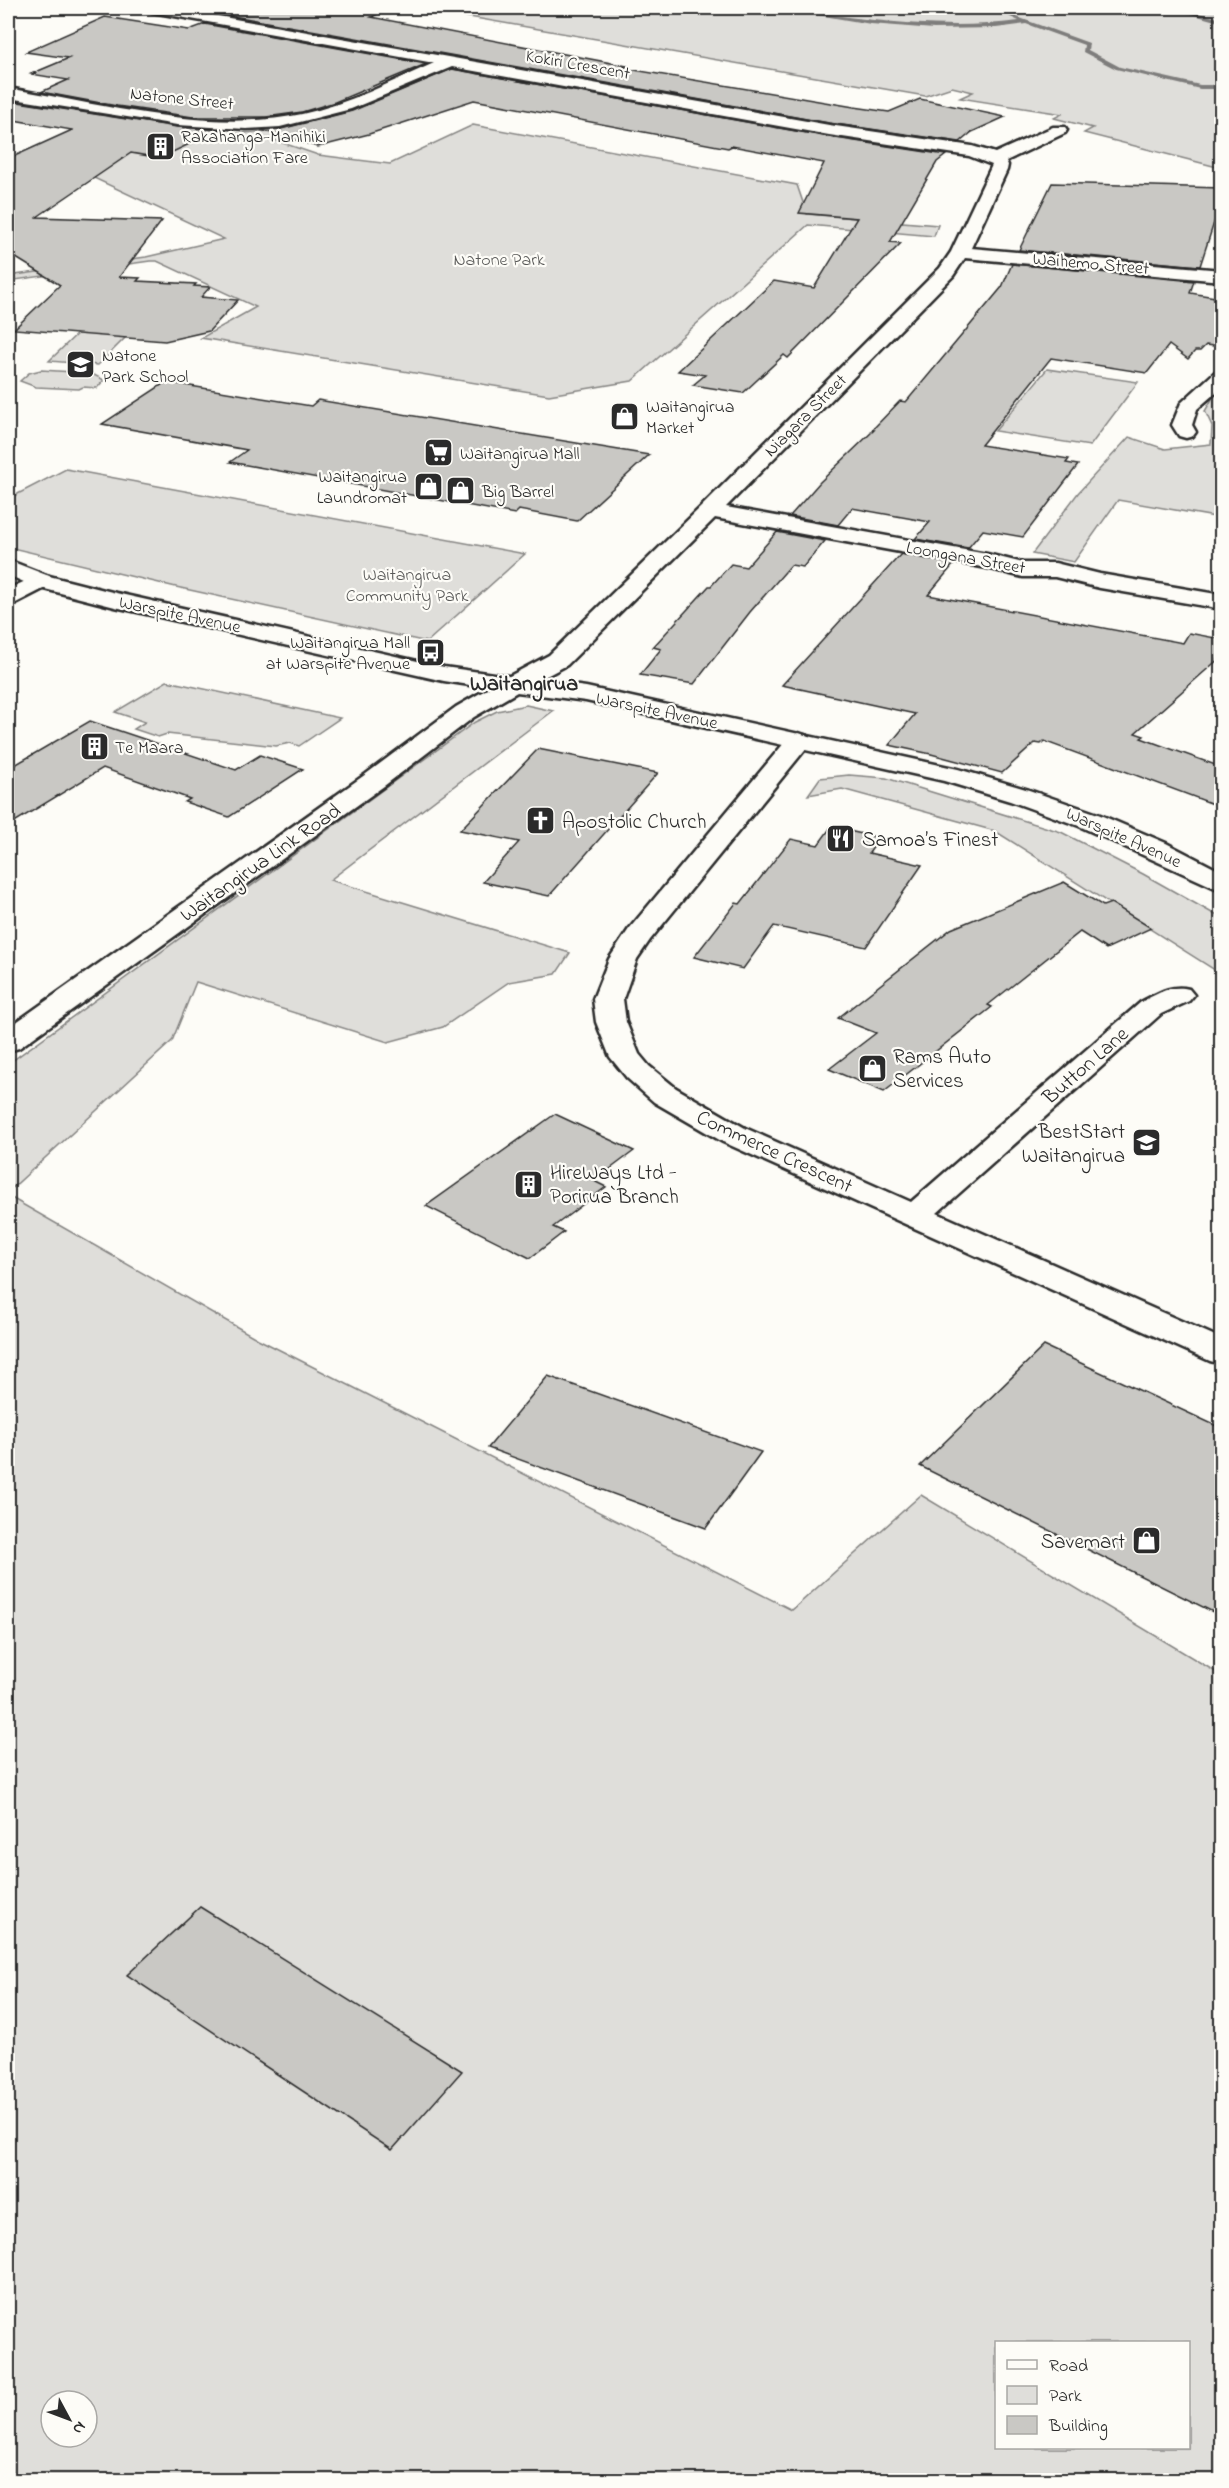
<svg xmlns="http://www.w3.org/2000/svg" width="1229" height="2488" font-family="'Indie Flower',sans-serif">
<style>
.green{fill:#dfdeda;stroke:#858482;stroke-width:1.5;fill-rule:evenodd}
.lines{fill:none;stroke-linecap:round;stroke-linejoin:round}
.stream{fill:#7e7d7b;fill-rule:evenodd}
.building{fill:#c9c8c4;stroke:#2b2b2b;stroke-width:1.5}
.minor-casing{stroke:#2b2b2b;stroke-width:5}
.major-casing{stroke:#2b2b2b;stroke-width:5}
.minor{fill:#fdfcf7;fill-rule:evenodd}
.major{fill:#fdfcf7;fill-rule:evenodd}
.labels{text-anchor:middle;stroke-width:4.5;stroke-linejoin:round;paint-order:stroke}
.far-street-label{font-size:18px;fill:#2b2b2b;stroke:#fdfcf7}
.far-poi-label{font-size:18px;fill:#2b2b2b;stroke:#fdfcf7;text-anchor:start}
.far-park-label{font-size:18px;fill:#585857;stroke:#fdfcf7}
.poi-label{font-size:21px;fill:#2b2b2b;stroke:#fdfcf7;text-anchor:start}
.street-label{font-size:21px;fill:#2b2b2b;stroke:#fdfcf7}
.far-district-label{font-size:22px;font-weight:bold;fill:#2b2b2b;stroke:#fdfcf7}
</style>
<rect width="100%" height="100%" fill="#fdfcf7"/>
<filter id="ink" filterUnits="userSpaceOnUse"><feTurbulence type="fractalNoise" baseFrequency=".0167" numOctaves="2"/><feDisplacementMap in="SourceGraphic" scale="12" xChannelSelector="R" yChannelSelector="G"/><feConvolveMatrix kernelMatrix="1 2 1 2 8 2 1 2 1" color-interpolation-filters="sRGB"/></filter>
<g filter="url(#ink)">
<g class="green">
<polygon points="417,8 1221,8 1221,168 1084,133 1093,128 1054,118 1062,114 960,98 973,92 952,87 925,96"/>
<polygon points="473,125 797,185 807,214 938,225 934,236 808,225 632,381 549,395 201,338 256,307 157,261 150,261 8,281 8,276 146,257 224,239 62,163 186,132 232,134 277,130 277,141 318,155 390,164"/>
<polygon points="81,330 129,334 98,365 49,361"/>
<polygon points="1047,369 1138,382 1090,446 995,431"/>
<polygon points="41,370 90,373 104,380 97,388 83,387 79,389 36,387 20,381 29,373"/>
<polygon points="1221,387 1221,518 1118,500 1074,562 1032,554 1078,493 1129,437 1165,449 1211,444 1212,426 1205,411 1218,389"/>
<polygon points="66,469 525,554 427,642 176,587 8,547 8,499"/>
<polygon points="167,681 340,718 299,746 290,743 276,746 167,734 158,737 134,729 145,722 115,712"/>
<polygon points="526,705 553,711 330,880 570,953 556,974 509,982 443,1027 388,1042 196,982 172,1041 8,1192 8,1064 475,722 497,711"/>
<polygon points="849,775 886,778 1061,832 1143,874 1221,918 1221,974 995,831 842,789 808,795 820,778"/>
<path d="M8,1196L258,1339L792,1610L921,1495L1221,1675V2480H8ZM996,2342H1188V2448H996ZM51,2401H87V2437H51Z"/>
</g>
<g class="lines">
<g class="stream">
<path d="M776,8H787C864,20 941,31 1019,21L1004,14L1002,8H1008L1009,12L1017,17L1089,43L1088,50L1120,67L1200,85H1222V89H1200L1116,69L1083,52L1084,45L1026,24L996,28L934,29L871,24Z"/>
<polygon points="1170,8 1178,8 1222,19 1222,23"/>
<polygon points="1222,101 1222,108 1216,104"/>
</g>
</g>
<g class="building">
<polygon points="249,8 392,8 371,17 627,66 622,68 854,107 889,112 920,99 1005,117 972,132 960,142 829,123 228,15"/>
<polygon points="105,17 189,30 205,24 426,64 335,102 302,112 266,117 193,117 117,106 41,92 68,80 31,74 69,58 26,52"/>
<polygon points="452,69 829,137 946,155 937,162 890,242 901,243 788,358 784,355 743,393 693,385 705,375 678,371 774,281 814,288 857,218 799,213 824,163 732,146 728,148 474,100 369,134 318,147 261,130 281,129 352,111"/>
<polygon points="18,102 177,127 219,130 160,158 131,153 37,217 162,221 119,277 140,278 137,281 196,284 194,286 210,287 201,297 238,300 209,331 165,341 14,329 60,285 8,253 8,159 72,130 8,119 8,107"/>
<polygon points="1052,183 1221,188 1221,201 1200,266 1019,250"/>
<polygon points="1012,264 1194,281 1190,293 1221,298 1221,347 1206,345 1200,351 1195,351 1188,359 1169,345 1147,373 1051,358 981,445 1069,459 1066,463 1078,465 1023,537 983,530 968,548 915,539 930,522 852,508 838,525 790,516 820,482 874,430 872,430 900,401 906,402 1002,287"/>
<polygon points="166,382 311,406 318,400 649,455 577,521 519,510 515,514 230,462 247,450 102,424"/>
<polygon points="777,532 825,541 803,567 791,565 750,612 694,684 640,675 661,649 653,647 709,586 711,586 731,564 746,567"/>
<polygon points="901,554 954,564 928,595 1183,643 1189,633 1221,639 1221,657 1135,733 1144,736 1141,738 1221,767 1221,807 1044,741 1041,744 1035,743 1002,773 931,754 889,745 915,714 782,685"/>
<polygon points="90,721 236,770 260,755 303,769 229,817 185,802 190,799 103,768 8,826 8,769"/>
<polygon points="538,749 658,773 549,896 483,882 519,842 460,830"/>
<polygon points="831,827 880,838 869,853 922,865 866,947 774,926 743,969 694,957 736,903 740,904 791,839 818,845"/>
<polygon points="1064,882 1103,906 1111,903 1151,928 1106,949 1080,932 988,1005 992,1007 884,1092 829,1069 876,1033 838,1018 951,929"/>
<polygon points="555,1114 634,1151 594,1181 606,1187 553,1227 564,1232 530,1258 426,1206"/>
<polygon points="1044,1346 1221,1428 1221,1616 920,1466"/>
<polygon points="548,1376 761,1452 706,1528 488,1448"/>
<polygon points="200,1907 462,2071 392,2150 127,1975"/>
</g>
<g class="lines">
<defs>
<g id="minor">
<path d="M145,8H173L829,125L972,146L995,153L1053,127H1065L1067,130L1065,133L1006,161L1008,165L1007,170L971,248L1222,270V281L965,258L953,276L726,507L987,554L1023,563H1055L1100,574L1222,595V609L1100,588L1055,577H1023L987,568L715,518L567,665L522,689L513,691L504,689L501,684L504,679L549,655L702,506L940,268L951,252L992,165L969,156L829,135L452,67L351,109L280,127L246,129L177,125L8,98V88C100,104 209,134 302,114C348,104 391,82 434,63L152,12Z"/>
<polygon points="1222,370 1222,387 1197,409 1192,425 1196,432 1193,436 1186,438 1179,436 1172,425 1181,403 1215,372"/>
<polygon points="41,574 49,576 52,581 49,586 16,603 8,605 8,589"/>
<path d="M799,733L808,736L812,741L808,746L650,940L637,959L623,999L626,1022L639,1054L649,1066L676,1088L745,1128L911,1202L1141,1002C1157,994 1171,984 1189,989L1194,995L1189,1001L1161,1014L937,1213L1222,1339V1364L1210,1361L723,1142L654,1102L627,1078L610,1057L596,1022L593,999L609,959L629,929L790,736Z"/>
</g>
<polygon id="major" points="8,560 49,576 116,593 444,667 586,687 958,769 1029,790 1098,814 1166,843 1222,872 1222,891 1079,826 1010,801 944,781 586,701 517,692 474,717 384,786 19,1048 8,1051 8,1028 366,774 456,707 489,688 444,681 115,607 33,586 8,575"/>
</defs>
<use href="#minor" class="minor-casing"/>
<use href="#major" class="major-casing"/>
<use href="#minor" class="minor"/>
<use href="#major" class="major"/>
</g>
</g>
<defs>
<symbol id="building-square" viewBox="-11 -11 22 22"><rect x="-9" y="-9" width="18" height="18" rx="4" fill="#2b2b2b" stroke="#fdfcf7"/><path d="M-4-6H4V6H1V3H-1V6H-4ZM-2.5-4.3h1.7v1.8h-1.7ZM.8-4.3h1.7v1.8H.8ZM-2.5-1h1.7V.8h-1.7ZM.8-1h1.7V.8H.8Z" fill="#fff"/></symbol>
<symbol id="school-square" viewBox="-11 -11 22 22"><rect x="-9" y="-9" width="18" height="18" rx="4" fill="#2b2b2b" stroke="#fdfcf7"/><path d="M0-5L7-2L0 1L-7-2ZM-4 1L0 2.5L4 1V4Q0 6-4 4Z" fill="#fff"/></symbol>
<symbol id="shop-square" viewBox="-11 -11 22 22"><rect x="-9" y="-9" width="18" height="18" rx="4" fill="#2b2b2b" stroke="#fdfcf7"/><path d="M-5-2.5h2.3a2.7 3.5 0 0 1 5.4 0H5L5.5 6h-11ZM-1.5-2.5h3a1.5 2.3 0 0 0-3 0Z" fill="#fff"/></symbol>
<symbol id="supermarket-square" viewBox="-11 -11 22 22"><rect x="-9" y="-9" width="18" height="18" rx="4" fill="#2b2b2b" stroke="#fdfcf7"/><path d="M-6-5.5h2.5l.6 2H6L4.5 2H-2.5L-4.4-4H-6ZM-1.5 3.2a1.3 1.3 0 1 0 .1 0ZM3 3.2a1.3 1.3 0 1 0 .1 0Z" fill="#fff"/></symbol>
<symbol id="bus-square" viewBox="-11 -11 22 22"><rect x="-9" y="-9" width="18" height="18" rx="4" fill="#2b2b2b" stroke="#fdfcf7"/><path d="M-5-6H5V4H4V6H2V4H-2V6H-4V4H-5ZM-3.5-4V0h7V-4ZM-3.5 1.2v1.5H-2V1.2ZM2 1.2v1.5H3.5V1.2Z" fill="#fff"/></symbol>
<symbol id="church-square" viewBox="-11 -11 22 22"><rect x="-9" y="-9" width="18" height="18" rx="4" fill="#2b2b2b" stroke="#fdfcf7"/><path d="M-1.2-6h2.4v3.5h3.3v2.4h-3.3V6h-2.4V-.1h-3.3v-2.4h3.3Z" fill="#fff"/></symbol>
<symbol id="restaurant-square" viewBox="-11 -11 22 22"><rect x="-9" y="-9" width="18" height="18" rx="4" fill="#2b2b2b" stroke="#fdfcf7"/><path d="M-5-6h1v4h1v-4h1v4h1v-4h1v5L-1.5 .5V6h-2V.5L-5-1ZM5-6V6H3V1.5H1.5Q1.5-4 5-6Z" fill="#fff"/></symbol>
</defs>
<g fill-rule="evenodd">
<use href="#building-square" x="144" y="130" width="33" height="33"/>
<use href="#school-square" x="64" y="348" width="33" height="33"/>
<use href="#shop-square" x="608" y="400" width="33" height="33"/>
<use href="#supermarket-square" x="422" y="436" width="33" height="33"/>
<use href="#shop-square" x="412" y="470" width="33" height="33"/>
<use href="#shop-square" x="444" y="474" width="33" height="33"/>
<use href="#bus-square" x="414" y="636" width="33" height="33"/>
<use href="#building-square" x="78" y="730" width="33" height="33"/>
<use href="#church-square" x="524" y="804" width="33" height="33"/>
<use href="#restaurant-square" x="824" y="822" width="33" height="33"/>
<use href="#shop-square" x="856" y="1052" width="33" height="33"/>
<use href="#school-square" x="1130" y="1126" width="33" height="33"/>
<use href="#building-square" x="512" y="1168" width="33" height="33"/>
<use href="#shop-square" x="1130" y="1524" width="33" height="33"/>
</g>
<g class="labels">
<g class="far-street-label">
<text transform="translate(578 64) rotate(10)" y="6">Kokiri Crescent</text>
<text transform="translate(182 98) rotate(6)" y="6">Natone Street</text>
<text transform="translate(1091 263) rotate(5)" y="6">Waihemo Street</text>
<text transform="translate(805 415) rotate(-45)" y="6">Niagara Street</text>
<text transform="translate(966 557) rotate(10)" y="6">Loongana Street</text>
<text transform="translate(180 614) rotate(12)" y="6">Warspite Avenue</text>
<text transform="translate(657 710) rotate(12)" y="6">Warspite Avenue</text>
<text transform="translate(1124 837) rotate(24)" y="6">Warspite Avenue</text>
</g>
<g class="far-poi-label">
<text x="181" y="142">Rakahanga-Manihiki<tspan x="181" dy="21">Association Fare</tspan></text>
<text x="102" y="361">Natone<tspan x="102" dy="21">Park School</tspan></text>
<text x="646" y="412">Waitangirua<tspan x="646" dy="21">Market</tspan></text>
<text x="460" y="459">Waitangirua Mall</text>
<text x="407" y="482" text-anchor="end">Waitangirua<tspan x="407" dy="21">Laundromat</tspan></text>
<text x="482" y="497">Big Barrel</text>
<text x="410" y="648" text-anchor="end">Waitangirua Mall<tspan x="410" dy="21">at Warspite Avenue</tspan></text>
<text x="115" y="753">Te Maara</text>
</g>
<g class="far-park-label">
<text x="499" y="265">Natone Park</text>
<text x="407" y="580">Waitangirua<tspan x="407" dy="21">Community Park</tspan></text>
</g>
<g class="poi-label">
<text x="562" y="828">Apostolic Church</text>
<text x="862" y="846">Samoa’s Finest</text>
<text x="893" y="1063">Rams Auto<tspan x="893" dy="24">Services</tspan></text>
<text x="1125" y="1138" text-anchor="end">BestStart<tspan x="1125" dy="24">Waitangirua</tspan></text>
<text x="550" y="1179">HireWays Ltd -<tspan x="550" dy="24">Porirua Branch</tspan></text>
<text x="1125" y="1548" text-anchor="end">Savemart</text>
</g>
<g class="street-label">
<text transform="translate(260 862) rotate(-35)" y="7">Waitangirua Link Road</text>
<text transform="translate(1085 1065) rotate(-41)" y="7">Button Lane</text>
<text transform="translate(775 1151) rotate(25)" y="7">Commerce Crescent</text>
</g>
<g class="far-district-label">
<text x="524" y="690">Waitangirua</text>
</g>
</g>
<rect width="1229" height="2488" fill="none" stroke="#fdfcf7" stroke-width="30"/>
<rect x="15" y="15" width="1199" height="2458" fill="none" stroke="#2b2b2b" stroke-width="2" filter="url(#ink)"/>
<rect x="995" y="2341" width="195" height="108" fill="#fdfcf7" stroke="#a9a8a5" stroke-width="1.5"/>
<rect x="1007" y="2360" width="30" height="9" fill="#fdfcf7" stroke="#a9a8a5" stroke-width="1.5"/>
<text x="1049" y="2371" font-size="18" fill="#2b2b2b">Road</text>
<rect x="1007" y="2386" width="30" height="18" fill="#dfdeda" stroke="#a9a8a5" stroke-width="1.5"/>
<text x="1049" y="2401" font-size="18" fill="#2b2b2b">Park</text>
<rect x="1007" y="2416" width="30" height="18" fill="#c9c8c4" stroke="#a9a8a5" stroke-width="1.5"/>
<text x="1049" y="2431" font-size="18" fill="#2b2b2b">Building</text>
<g transform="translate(69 2419) rotate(131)"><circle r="28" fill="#fdfcf7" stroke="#a9a8a5" stroke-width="1.5"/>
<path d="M0-4.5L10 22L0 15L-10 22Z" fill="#2b2b2b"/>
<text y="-9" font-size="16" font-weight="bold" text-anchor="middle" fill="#2b2b2b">N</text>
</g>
</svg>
